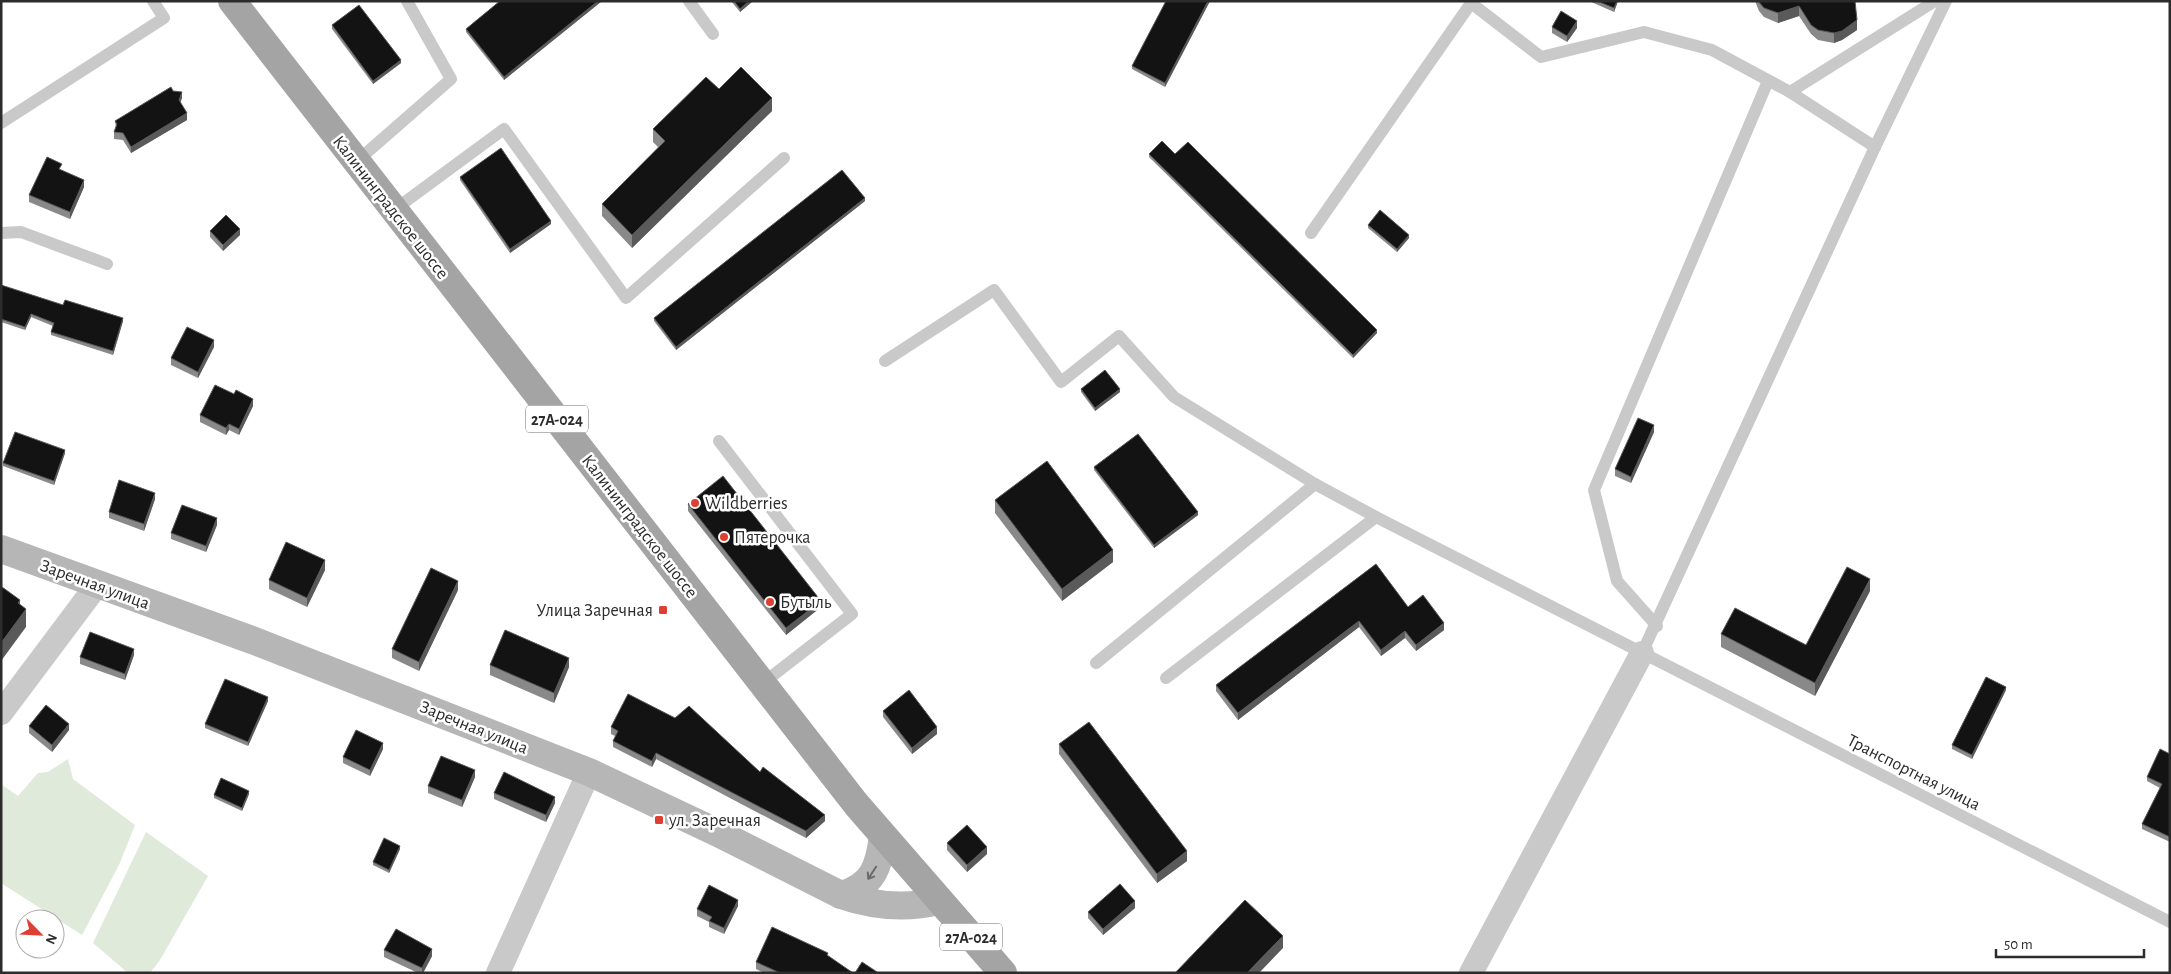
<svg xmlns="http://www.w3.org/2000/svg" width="2171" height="974" font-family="'Alegreya Sans',sans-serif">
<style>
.green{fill:#e0eada}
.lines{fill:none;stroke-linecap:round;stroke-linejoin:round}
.service{stroke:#c9c9c9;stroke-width:12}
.minor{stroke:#c9c9c9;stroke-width:24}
.secondary{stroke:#b6b6b6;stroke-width:28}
.primary{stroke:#a4a4a4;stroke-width:28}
.wall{fill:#898989}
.shaded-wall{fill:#5a5a5a}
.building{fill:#131313;stroke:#5a5a5a}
.oneway{stroke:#6a6a6a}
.poi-dot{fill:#df3f33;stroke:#fff;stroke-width:2}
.labels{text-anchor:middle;stroke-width:5;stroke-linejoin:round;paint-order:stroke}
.shield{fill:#fff;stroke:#6b6b6b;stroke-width:1}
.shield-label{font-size:16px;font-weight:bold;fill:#2c2c2c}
.street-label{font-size:18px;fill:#2c2c2c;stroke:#fff}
.poi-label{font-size:18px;fill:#2c2c2c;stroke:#fff;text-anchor:start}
</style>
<rect width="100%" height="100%" fill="#fff"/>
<g class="green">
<polygon points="68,759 73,779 135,825 119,865 82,935 1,883 1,784 18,796 38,773 48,772"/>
<polygon points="146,832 208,876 160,960 150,973 128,973 93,943"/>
</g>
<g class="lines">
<g class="service">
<polyline points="689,1 713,34"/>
<polyline points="1790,92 1935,1"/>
<polyline points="1,123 164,18 153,1"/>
<polyline points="356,162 451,79 407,1"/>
<polyline points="394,210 504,129 626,298 784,158"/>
<polyline points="1,233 21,232 107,264"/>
<polyline points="1311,233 1471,3 1541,57 1644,32 1712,50 1790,92 1875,147"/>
<polyline points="885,361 994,290 1061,382 1119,336 1174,397 1315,484 1376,517"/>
<polyline points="719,441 852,614 763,683"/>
<polyline points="1657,626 1617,581 1594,490 1768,81"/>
<polyline points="1642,653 1875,147 1946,1"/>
<polyline points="1096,663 1315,484"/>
<polyline points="1166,678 1376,517 2170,922"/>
</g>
<g class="minor">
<polyline points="1,713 97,585"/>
<polyline points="498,973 589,772"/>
<polyline points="1471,973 1642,653"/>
</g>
<g class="secondary">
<path d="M1,549L252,640L589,772L716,832L841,895C873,906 906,909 939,901"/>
<path d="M841,895C873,886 879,867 883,836"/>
</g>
<polyline class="primary" points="232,1 856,804 1003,973"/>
</g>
<g class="wall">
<polygon points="500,1 602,1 504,80 466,32 466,29"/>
<polygon points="731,1 753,1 740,12"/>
<polygon points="1166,1 1210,1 1165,87 1132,69 1132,66"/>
<polygon points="1589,1 1618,1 1614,12"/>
<polygon points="1755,1 1855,1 1857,30 1842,40 1834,43 1818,40 1811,34 1799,16 1778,23 1764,17 1759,11"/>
<polygon points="332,25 401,63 373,84 332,29"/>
<polygon points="1552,27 1577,28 1567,42 1552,33"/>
<polygon points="719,89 772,111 632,248 602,216 602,204 658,147 653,142 653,129"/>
<polygon points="173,91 182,98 180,102 187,120 131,153 123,140 114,139 114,132 116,128 115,121"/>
<polygon points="1149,154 1175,154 1377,333 1353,358 1149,157"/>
<polygon points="460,177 551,224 510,253 460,180"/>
<polygon points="84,187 70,219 29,202 29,195"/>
<polygon points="865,201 676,350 654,321 654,318"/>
<polygon points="1368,225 1409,238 1397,252 1368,228"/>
<polygon points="210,231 240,235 223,251 210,237"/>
<polygon points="1,285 63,305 123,321 113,355 51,335 51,332 53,326 31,317 25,330 1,322"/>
<polygon points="214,347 198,378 171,365 171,358"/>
<polygon points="1081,389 1120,392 1095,411 1081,392"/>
<polygon points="234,394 253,406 239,435 229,430 226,435 200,422 200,415"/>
<polygon points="1654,432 1631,483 1615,476 1615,469"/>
<polygon points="65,453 54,485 3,466 3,463"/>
<polygon points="1094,467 1198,515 1154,548 1094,470"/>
<polygon points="155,499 144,531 109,518 109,512"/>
<polygon points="995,500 1113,562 1062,601 995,513"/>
<polygon points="688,504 821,607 786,635 688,511"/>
<polygon points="217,525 206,552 171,539 171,533"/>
<polygon points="1376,564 1408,607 1444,630 1416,651 1405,638 1381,656 1359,627 1238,720 1216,691 1216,685"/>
<polygon points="325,570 307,607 269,589 269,580"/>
<polygon points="458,590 419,671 392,658 392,649"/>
<polygon points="1870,591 1815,696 1721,647 1721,634 1806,645"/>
<polygon points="134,655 125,680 80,664 80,657"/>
<polygon points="490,665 569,667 554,703 490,675"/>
<polygon points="2006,690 1972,759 1952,749 1952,745"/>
<polygon points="268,701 248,746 205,728 205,724"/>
<polygon points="883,711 937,734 912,754 883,717"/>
<polygon points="29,726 69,730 52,752 29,733"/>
<polygon points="611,727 760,772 825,821 806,838 656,759 652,767 613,747 613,741 615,736 611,734"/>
<polygon points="1059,744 1187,861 1157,883 1059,754"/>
<polygon points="383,749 370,776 343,763 343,757"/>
<polygon points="2170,754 2170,842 2142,829 2142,824 2160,788 2147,781 2147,777"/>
<polygon points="475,777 462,807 428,793 428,786"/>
<polygon points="494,793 555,803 546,822 494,799"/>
<polygon points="249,794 242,811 214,798 214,795"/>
<polygon points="947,843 987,854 967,872 947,850"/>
<polygon points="400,849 389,873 373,865 373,862"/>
<polygon points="738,906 724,934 709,927 709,922 697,916 697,909"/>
<polygon points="1135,908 1103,935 1088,918 1088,912"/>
<polygon points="384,950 432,956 423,973 418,973 384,957"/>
<polygon points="828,956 853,973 764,973 756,969 756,962"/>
</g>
<g class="shaded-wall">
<polygon points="598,1 602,1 504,80 504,77"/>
<polygon points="749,1 753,1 740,12 740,9"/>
<polygon points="1208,1 1210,1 1165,87 1165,83"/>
<polygon points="1617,1 1618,1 1614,12 1614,8"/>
<polygon points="1799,6 1799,16 1778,23 1778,13"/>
<polygon points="1857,20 1857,30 1842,40 1834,43 1834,33"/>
<polygon points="1577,21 1577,28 1567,42 1567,36"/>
<polygon points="401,60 401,63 373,84 373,81"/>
<polygon points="182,92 182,98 179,106 179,100"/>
<polygon points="772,98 772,111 632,248 632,235"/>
<polygon points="187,113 187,120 131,153 131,147"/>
<polygon points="84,180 84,187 70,219 70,212"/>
<polygon points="865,198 865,201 676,350 676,347"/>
<polygon points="551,221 551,224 510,253 510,249"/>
<polygon points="240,229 240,235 223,251 223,245"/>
<polygon points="1409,235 1409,238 1397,252 1397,249"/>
<polygon points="31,314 31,317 25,330 25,327"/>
<polygon points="123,318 123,321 113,355 113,351"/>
<polygon points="1377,330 1377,333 1353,358 1353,355"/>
<polygon points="214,340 214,347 198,378 198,372"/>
<polygon points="1120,389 1120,392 1095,411 1095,408"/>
<polygon points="253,399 253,406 239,435 239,429"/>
<polygon points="229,424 229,430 226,435 226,428"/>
<polygon points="1654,425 1654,432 1631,483 1631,477"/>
<polygon points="65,450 65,453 54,485 54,481"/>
<polygon points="155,493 155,499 144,531 144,524"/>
<polygon points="1198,512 1198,515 1154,548 1154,545"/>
<polygon points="217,518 217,525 206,552 206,546"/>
<polygon points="1113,550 1113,562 1062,601 1062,589"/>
<polygon points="325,560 325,570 307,607 307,598"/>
<polygon points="1870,579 1870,591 1815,696 1815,683"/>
<polygon points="458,581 458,590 419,671 419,662"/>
<polygon points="20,600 20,616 26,609 26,627 1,661 1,643 18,603"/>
<polygon points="821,601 821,607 786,635 786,628"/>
<polygon points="1359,621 1359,627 1238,720 1238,713"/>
<polygon points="1444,623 1444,630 1416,651 1416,645"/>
<polygon points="1405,631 1405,638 1381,656 1381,650"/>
<polygon points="134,649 134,655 125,680 125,674"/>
<polygon points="569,658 569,667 554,703 554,693"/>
<polygon points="2006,687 2006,690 1972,759 1972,755"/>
<polygon points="268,697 268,701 248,746 248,742"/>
<polygon points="69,724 69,730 52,752 52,745"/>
<polygon points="937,727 937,734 912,754 912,748"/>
<polygon points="383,743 383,749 370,776 370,770"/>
<polygon points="656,753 656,759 652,767 652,761"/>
<polygon points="475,770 475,777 462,807 462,800"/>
<polygon points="249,791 249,794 242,811 242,808"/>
<polygon points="555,797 555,803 546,822 546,815"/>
<polygon points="825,815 825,821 806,838 806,831"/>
<polygon points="400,846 400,849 389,873 389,870"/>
<polygon points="987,847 987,854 967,872 967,865"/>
<polygon points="1187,851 1187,861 1157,883 1157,874"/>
<polygon points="738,900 738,906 724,934 724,928"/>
<polygon points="1135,901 1135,908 1103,935 1103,929"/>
<polygon points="1283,936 1283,948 1259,973 1247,973"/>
<polygon points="432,949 432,956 423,973 422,973 422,968"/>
</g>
<g class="building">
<polygon points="500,1 598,1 504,77 466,29"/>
<polygon points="734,1 749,1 740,9"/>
<polygon points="1166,1 1208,1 1165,83 1132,66"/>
<polygon points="1597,1 1617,1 1614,8"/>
<polygon points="1758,1 1855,1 1857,20 1842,31 1834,33 1818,30 1811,25 1799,6 1778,13 1764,8"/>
<polygon points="359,5 401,60 373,81 332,25"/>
<polygon points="1561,11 1577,21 1567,36 1552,27"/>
<polygon points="741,67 772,98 632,235 602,204 665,141 653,129 706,77 719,89"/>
<polygon points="171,87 173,91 182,92 179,100 187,113 131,147 123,133 114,132 117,124 115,121"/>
<polygon points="1162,141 1175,154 1188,142 1377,330 1353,355 1149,154"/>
<polygon points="501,148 551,221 510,249 460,177"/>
<polygon points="47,157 62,164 59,169 84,180 70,212 29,195"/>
<polygon points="842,170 865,198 676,347 654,318"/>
<polygon points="1380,210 1409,235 1397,249 1368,225"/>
<polygon points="226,215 240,229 223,245 210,231"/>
<polygon points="1,285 63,305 65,300 123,318 113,351 51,332 54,323 31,314 25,327 1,319"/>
<polygon points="187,327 214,340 198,372 171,358"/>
<polygon points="1105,370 1120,389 1095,408 1081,389"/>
<polygon points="215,385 234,394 236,390 253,399 239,429 229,424 226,428 200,415"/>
<polygon points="1638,418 1654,425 1631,477 1615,469"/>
<polygon points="15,432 65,450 54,481 3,463"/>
<polygon points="1138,434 1198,512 1154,545 1094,467"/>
<polygon points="1047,461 1113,550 1062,589 995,500"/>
<polygon points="723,476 821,601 786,628 688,504"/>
<polygon points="119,480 155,493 144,524 109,512"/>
<polygon points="182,505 217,518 206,546 171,533"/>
<polygon points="286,542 325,560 307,598 269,580"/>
<polygon points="1376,564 1408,607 1423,595 1444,623 1416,645 1405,631 1381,650 1359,621 1238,713 1216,685"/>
<polygon points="1847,567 1870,579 1815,683 1721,634 1735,608 1806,645"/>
<polygon points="431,568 458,581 419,662 392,649"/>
<polygon points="2,587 20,600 18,603 26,609 1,643 1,588"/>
<polygon points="505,630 569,658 554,693 490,665"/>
<polygon points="90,632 134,649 125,674 80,657"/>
<polygon points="1986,677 2006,687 1972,755 1952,745"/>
<polygon points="225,679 268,697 248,742 205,724"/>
<polygon points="909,690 937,727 912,748 883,711"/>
<polygon points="628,694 675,718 689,706 760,772 763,767 825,815 806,831 656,753 652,761 613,741 618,731 611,727"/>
<polygon points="46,705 69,724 52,745 29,726"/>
<polygon points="1089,722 1187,851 1157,874 1059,744"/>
<polygon points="356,730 383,743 370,770 343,757"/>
<polygon points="2160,749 2170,754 2170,837 2142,824 2162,784 2147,777"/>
<polygon points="441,756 475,770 462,800 428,786"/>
<polygon points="504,772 555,797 546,815 494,793"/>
<polygon points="221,778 249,791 242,808 214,795"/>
<polygon points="967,825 987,847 967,865 947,843"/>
<polygon points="384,838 400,846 389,870 373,862"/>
<polygon points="1120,884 1135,901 1103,929 1088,912"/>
<polygon points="709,885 738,900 724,928 709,921 712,917 697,909"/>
<polygon points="1245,900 1283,936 1247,973 1175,973"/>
<polygon points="772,927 828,953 827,955 853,973 780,973 756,962"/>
<polygon points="396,929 432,949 422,968 384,950"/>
<polygon points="862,962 877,972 877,973 855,973"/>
</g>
<defs><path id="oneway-shaft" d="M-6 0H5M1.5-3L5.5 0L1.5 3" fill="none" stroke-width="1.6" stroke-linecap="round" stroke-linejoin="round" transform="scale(1.25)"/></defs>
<use class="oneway" href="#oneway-shaft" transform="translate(872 873) rotate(123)"/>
<g class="poi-dot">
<circle cx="695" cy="503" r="5"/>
<circle cx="724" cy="537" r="5"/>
<circle cx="770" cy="602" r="5"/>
<rect x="658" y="605" width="10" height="10" rx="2.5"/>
<rect x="654" y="815" width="10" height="10" rx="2.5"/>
</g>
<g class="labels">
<g class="shield">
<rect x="526" y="405.5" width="62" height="27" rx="4"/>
<rect x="940" y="923.5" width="62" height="27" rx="4"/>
</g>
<g class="shield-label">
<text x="557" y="425">27А-024</text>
<text x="971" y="943">27А-024</text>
</g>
<g class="street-label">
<text transform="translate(391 207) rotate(52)" y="6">Калининградское шоссе</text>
<text transform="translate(640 526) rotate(52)" y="6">Калининградское шоссе</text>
<text transform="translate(95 584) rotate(20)" y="6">Заречная улица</text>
<text transform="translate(474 727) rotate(22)" y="6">Заречная улица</text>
<text transform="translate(1914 772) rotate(27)" y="6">Транспортная улица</text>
</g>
<g class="poi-label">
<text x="705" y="509">Wildberries</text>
<text x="734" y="543">Пятерочка</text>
<text x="780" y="608">Бутыль</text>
<text x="653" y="616" text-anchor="end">Улица Заречная</text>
<text x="669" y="826">ул. Заречная</text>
</g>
</g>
<rect width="2171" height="974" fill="none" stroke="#2c2c2c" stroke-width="5"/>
<g transform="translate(40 934) rotate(114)"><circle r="24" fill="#ffffff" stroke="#ababab"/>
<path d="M0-4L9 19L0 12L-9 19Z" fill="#df3f33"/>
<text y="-8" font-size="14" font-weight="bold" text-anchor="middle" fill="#2c2c2c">N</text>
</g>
<path d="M1996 949v8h148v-8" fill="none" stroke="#2c2c2c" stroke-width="2.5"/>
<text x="2004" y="949" font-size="15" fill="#2c2c2c" stroke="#ffffff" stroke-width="4" paint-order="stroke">50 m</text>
</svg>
